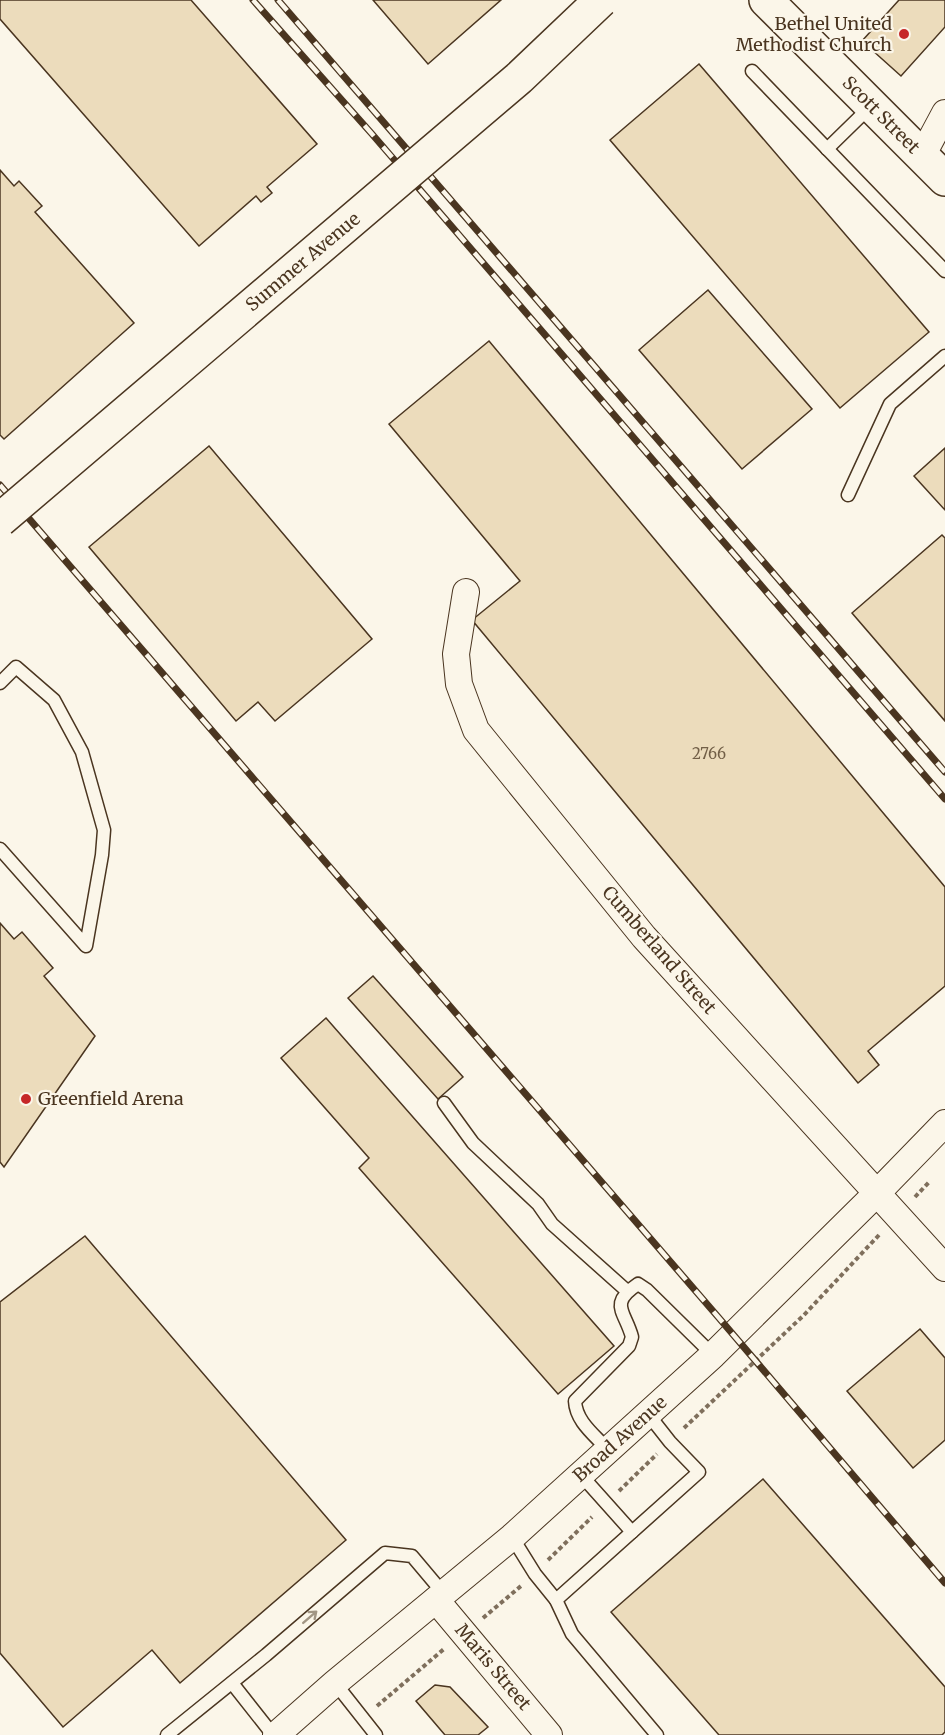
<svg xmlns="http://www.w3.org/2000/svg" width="945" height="1735" font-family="Merriweather,serif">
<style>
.building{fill:#ecdcbc;stroke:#4a3520;stroke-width:1.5}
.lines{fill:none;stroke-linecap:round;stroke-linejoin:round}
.service-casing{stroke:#4a3520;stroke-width:15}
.minor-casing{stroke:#4a3520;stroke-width:28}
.secondary-casing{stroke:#4a3520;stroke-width:36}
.path{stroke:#7f6f5c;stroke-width:4;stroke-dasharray:4.5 3;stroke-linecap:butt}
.service{stroke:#fbf6e9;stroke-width:12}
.minor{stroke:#fbf6e9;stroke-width:26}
.secondary{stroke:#fbf6e9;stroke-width:33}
.rail-casing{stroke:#4a3520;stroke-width:7}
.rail{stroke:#fbf6e9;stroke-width:4.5;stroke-dasharray:14;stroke-linecap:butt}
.primary-bridge-casing{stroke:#4a3520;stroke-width:36;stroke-linecap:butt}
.primary-bridge{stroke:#fbf6e9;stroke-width:33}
.oneway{stroke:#a29684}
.poi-dot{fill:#c62828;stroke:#fbf6e9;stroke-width:2}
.labels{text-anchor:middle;stroke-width:4.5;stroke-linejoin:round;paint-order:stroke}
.number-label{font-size:15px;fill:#725f47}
.poi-label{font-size:18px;fill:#4a3520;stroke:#fbf6e9;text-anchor:end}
.street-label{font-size:18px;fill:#4a3520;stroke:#fbf6e9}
</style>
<rect width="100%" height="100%" fill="#fbf6e9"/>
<g class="building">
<polygon points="0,0 191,0 317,144 267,187 272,193 261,202 256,196 199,246 0,19"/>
<polygon points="373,0 501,0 428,64"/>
<polygon points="899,0 945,0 945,27 901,76 862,41"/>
<polygon points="699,64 929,332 840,408 610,140"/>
<polygon points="0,170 14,186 19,181 42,206 35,212 134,323 4,439 0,435"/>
<polygon points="708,290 812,409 742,469 639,350"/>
<polygon points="489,341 945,887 945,986 868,1051 879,1065 858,1083 472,620 520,581 389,424"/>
<polygon points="209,446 372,639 275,721 258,702 236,721 89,547"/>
<polygon points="945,448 945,510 914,476"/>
<polygon points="942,535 945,538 945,721 852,613"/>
<polygon points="0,923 14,939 22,932 53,968 44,976 95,1036 4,1167 0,1162"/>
<polygon points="373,976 463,1077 438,1099 348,998"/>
<polygon points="326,1018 614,1346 558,1394 359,1168 369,1158 281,1058"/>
<polygon points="85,1236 346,1540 180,1683 152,1650 63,1727 0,1653 0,1302"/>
<polygon points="920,1329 945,1358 945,1440 913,1468 847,1391"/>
<polygon points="763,1479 945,1687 945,1732 942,1735 719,1735 611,1612"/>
<polygon points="435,1685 450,1687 488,1727 478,1735 445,1735 416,1701"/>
</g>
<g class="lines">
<defs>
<g id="service">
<polyline points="752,71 945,271"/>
<polyline points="827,149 871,106"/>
<polyline points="848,495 890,404 945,356"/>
<polyline points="0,683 16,667 54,700 82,752 104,830 102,855 86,946 0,849"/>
<polyline points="444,1103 473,1143 538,1204 552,1224 627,1291"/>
<path d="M608,1450C595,1435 576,1422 575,1401L629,1346L632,1337C625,1311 608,1304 638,1284L647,1290L713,1355"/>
<polyline points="581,1475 632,1532"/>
<polyline points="512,1537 535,1574 556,1600 699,1472 670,1442 648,1414"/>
<polyline points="556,1600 572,1634 657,1735"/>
<polyline points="232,1683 273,1735"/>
<polyline points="335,1683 376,1735"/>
<polyline points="167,1735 266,1655 385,1553 412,1556 444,1594"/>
</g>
<g id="minor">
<polyline points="922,156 945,113"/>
<polyline points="466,592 456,654 459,684 476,730 644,937 945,1268"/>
<polyline points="436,1600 549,1735"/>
<polyline points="276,1735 335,1683 512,1537 713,1355 877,1193 945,1123"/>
</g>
<polyline id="secondary" points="766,0 945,179"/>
</defs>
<use href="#service" class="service-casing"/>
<use href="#minor" class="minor-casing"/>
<use href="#secondary" class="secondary-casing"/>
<g class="path">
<polyline points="915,1197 930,1181"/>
<polyline points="684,1428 804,1315 879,1235"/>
<polyline points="619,1491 657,1454"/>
<polyline points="548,1560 592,1517"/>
<polyline points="483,1618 521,1586"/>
<polyline points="377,1706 444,1649"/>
</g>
<use href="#service" class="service"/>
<use href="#minor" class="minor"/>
<use href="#secondary" class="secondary"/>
<defs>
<g id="rail">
<polyline points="253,0 372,134 945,799"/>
<polyline points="278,0 945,772"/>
<polyline points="0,485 719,1318 945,1583"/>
</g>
</defs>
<use href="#rail" class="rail-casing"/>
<use href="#rail" class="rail"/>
<defs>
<polyline id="primary-bridge" points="0,520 519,78 601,0"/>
</defs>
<use href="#primary-bridge" class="primary-bridge-casing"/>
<use href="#primary-bridge" class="primary-bridge"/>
</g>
<defs><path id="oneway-shaft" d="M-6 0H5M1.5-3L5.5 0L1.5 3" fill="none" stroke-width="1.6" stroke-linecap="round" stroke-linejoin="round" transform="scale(1.5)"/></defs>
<use class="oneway" href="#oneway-shaft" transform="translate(310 1617) rotate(-41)"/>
<g class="poi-dot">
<circle cx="904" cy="34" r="6"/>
<circle cx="26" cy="1099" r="6"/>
</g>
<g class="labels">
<g class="number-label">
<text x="709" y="759">2766</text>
</g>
<g class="poi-label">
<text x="892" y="30">Bethel United<tspan x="892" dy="21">Methodist Church</tspan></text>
<text x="38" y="1105" text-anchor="start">Greenfield Arena</text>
</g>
<g class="street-label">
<text transform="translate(881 115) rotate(45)" y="6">Scott Street</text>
<text transform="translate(303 262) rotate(-40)" y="6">Summer Avenue</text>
<text transform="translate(659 950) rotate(49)" y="6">Cumberland Street</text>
<text transform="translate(620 1439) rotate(-42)" y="6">Broad Avenue</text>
<text transform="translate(493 1667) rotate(50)" y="6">Maris Street</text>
</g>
</g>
</svg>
